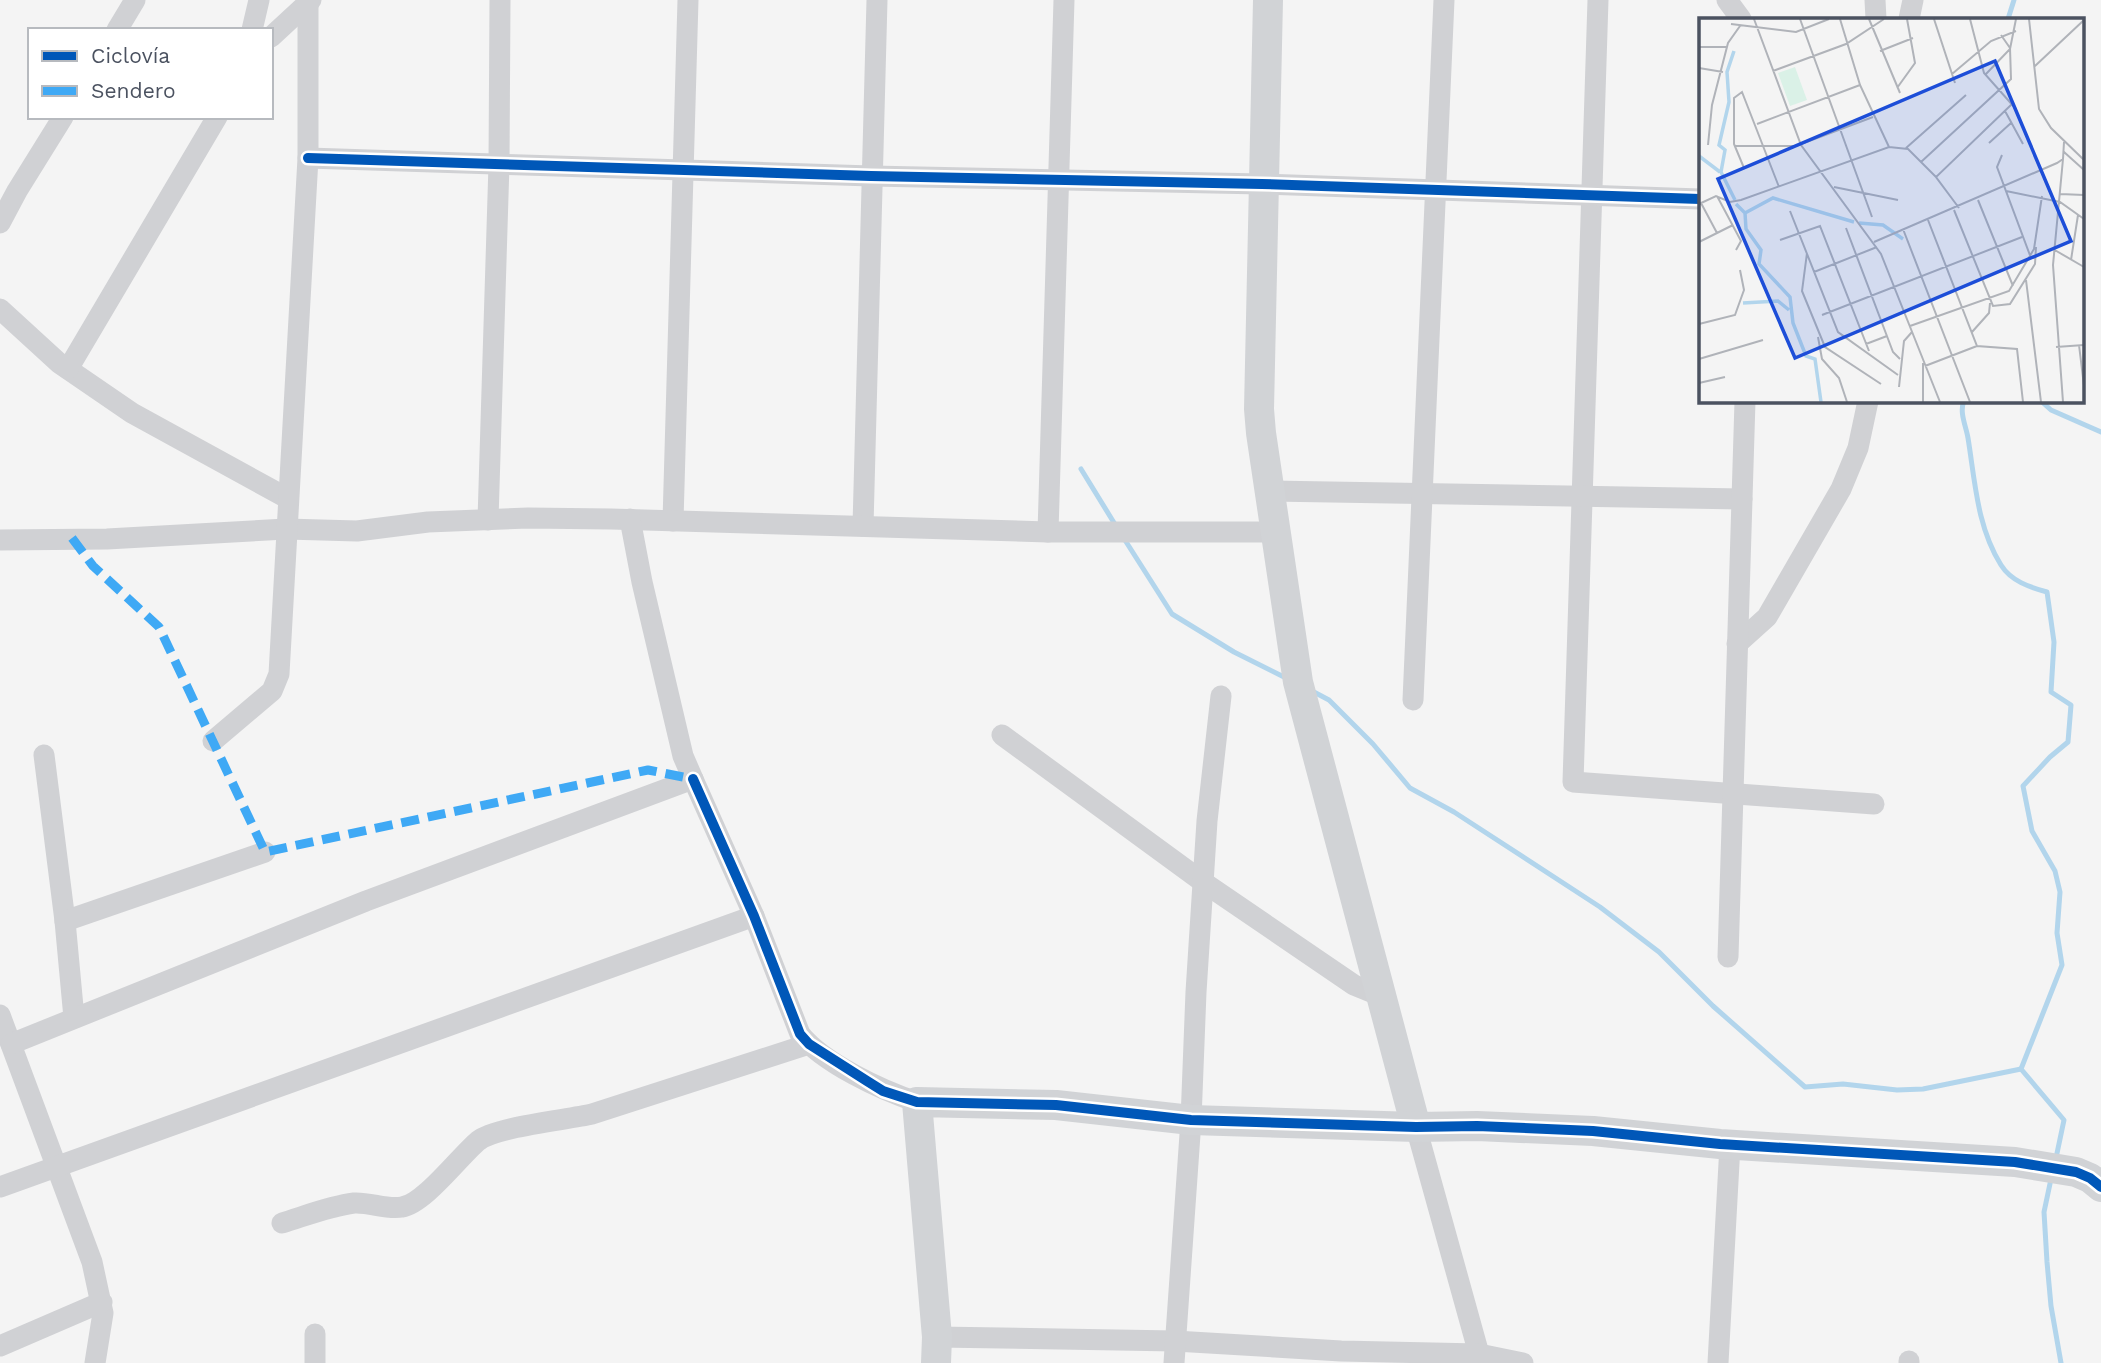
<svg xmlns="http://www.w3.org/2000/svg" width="2101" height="1363" font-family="'Work Sans',sans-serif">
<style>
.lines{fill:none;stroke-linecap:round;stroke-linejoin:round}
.stream{stroke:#b2d5ec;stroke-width:5}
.street{stroke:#d0d1d4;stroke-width:21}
.secondary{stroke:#d1d3d6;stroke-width:30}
.quiet{stroke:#3fa9f5;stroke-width:9;stroke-dasharray:18 9;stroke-linecap:butt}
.cycleway-casing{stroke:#fff;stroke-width:15}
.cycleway{stroke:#0057b8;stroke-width:10}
.inset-river{fill:none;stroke:#b2d5ec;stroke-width:3.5}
.inset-road{fill:none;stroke:#b0b3b9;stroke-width:2}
.view{fill:#1d4ed8;fill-opacity:0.15;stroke:#1d4ed8;stroke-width:3.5}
.inset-edge{fill:none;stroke:#4b5260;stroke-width:3.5}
</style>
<rect width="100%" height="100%" fill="#f4f4f4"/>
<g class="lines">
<g class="stream">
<polyline points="2008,19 2014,0"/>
<path d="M1964,401C1959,412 1966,426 1968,438C1975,481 1977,527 2001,565C2011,581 2029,587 2047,592L2054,642L2051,692L2071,705L2068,742L2050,757L2023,786L2032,831L2055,871L2060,892L2057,933L2062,965L2021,1069L2064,1120L2056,1158"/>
<polyline points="2041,401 2051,410 2101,432"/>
<polyline points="1081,469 1116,526"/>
<polyline points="1123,537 1172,614 1234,652 1288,679"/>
<polyline points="1312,691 1329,700 1373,744 1410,788 1454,812 1600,907 1659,952 1713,1006 1805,1087 1843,1084 1897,1090 1923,1089 2021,1069"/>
<polyline points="2051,1179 2044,1212 2047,1262 2051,1306 2061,1363"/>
</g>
<g class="street">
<polyline points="1598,0 1573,782 1874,804"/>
<polyline points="1727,0 1741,19"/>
<polyline points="1875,0 1876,19"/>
<polyline points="1909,19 1913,0"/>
<polyline points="117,30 135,0"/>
<polyline points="252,30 259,0"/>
<polyline points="271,37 311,0"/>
<polyline points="308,158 871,176 1262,184 1700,199"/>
<polyline points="0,223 17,191 63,117"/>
<polyline points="0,309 59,363 132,413 287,498"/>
<polyline points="68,369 217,117"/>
<polyline points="1270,491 1742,499"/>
<polyline points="488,520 499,164 500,0"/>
<polyline points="673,521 688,0"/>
<polyline points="863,526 877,0"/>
<polyline points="1048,532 1064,0"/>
<polyline points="0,540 107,539 286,529 357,531 428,522 528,518 611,519 1048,532 1276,532"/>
<polyline points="1737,644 1767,617 1841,489 1858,448 1868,401"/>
<polyline points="1413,700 1444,0"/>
<polyline points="1002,735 1203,882 1354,985 1381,996"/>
<polyline points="213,741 272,691 279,674 308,158 308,3"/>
<polyline points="44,755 65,921 74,1018"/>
<path d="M693,779L754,916L800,1034C823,1063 881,1090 917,1102"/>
<polyline points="65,921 265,852"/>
<polyline points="1728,957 1745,401"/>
<polyline points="0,1015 92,1262 103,1313 95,1363"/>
<polyline points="11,1044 366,901 693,779 683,756 642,582 630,519"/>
<polyline points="1416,1127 1479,1354 1479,1363"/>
<polyline points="0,1187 754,916"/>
<path d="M282,1223C305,1216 330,1206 354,1203C370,1202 387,1210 402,1207C424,1204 460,1156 478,1141C494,1127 566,1120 592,1114L809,1044"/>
<polyline points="937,1337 1175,1341 1341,1351 1479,1354 1523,1363"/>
<polyline points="0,1346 102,1302"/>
<polyline points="315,1363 315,1334"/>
<polyline points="1174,1363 1191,1120 1196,992 1207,821 1221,696"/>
<polyline points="1718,1363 1730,1145"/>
<polyline points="1909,1363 1909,1361"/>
</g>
<g class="secondary">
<polyline points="1268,0 1259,409 1261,433 1298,682 1416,1127"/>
<polyline points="936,1363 937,1337 917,1102 1056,1105 1191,1120 1416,1127 1477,1126 1593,1131 1720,1144 2015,1162 2076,1172 2090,1178 2101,1187"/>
</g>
<polyline class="quiet" points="72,538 93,566 159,627 265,852 648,770 693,779"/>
<defs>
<g id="cycleway">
<polyline points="308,158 871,176 1262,184 1700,199"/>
<polyline points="693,779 754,916 800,1034 809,1044 867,1081 883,1091 917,1102 1056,1105 1191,1120 1416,1127 1477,1126 1593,1131 1720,1144 2015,1162 2076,1172 2090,1178 2101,1187"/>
</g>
</defs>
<use href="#cycleway" class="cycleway-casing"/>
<use href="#cycleway" class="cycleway"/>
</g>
<g transform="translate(1699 18)">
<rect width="385" height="385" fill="#f4f4f4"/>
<path d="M96,49L108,82L91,88L79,55Z" fill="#daf1e7"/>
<path class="inset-river" d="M35,33L28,54L30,84L20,127L26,132L22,154L36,182M0,138L21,154M37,186L46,195L47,211L62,232L60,246L91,279L94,305L107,338L116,341L122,384M46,195L74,180L155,204M160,205L184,207L204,221M44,285L79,283L90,292"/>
<path class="inset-road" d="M55,1L102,127L182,236L241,384M101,1L173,199M141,1L161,67L190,129M170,1L201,75M235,1L256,65M271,1L285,55L317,91M330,1L340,91L352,110L385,142M32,6L97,14L130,1M0,29H28M181,33L214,20M336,48L385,2M0,50L24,54M74,53L147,26L185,1M253,56L292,23L317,13M286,57L311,31L317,1M198,70L216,45L208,1M306,93L324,126M58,106L161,67M290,125L312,105M9,127L13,87L29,25L41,8M36,128H97L174,99M207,130L267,77M365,134L385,152M303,137L298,149L332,240M222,144L312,61L311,30L302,17M45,150L35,126V80L43,74L80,169M135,169L199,182M307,173L361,184L385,201M361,176L385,177M18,178L42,223L37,232M279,182L314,268M2,185L18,215M0,186L17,178L31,184L42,182L190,129L209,131L237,159M260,190L237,159L313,86M255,192L294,288L311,286L336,246L337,229M91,193L139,314L199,357M229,202L278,328L318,331L324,384M147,210L194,334L201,341M204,211L271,384M81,222L121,208L170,333M0,224L34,207M175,224L358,145L364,141L365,124M354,231L385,249M108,235L103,273L126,329L182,366M372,242L379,197M115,254L178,229M327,262L342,384M123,297L323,219M0,306L36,297L45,272L41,252M211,308L310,273L335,231L343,178M273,314L290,295L291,285M119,319L123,341L140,360L148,384M167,326L188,318M380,327L385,368M357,329L385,327M0,341L64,322M226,348L278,328M0,365L26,359M200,369L205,323L213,314M224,384V345M364,384L354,247L364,141"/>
<path class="view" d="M296,43L372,223L96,340L19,161Z"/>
<rect width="385" height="385" class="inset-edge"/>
</g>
<rect x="28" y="28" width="245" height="91" fill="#ffffff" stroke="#b7babf" stroke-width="2"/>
<rect x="42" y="51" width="35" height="10" fill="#0057b8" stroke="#b7babf" stroke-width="2"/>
<text x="91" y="63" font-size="21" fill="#4b5260">Ciclovía</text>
<rect x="42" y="86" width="35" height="10" fill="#3fa9f5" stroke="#b7babf" stroke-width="2"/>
<text x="91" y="98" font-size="21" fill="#4b5260">Sendero</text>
</svg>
